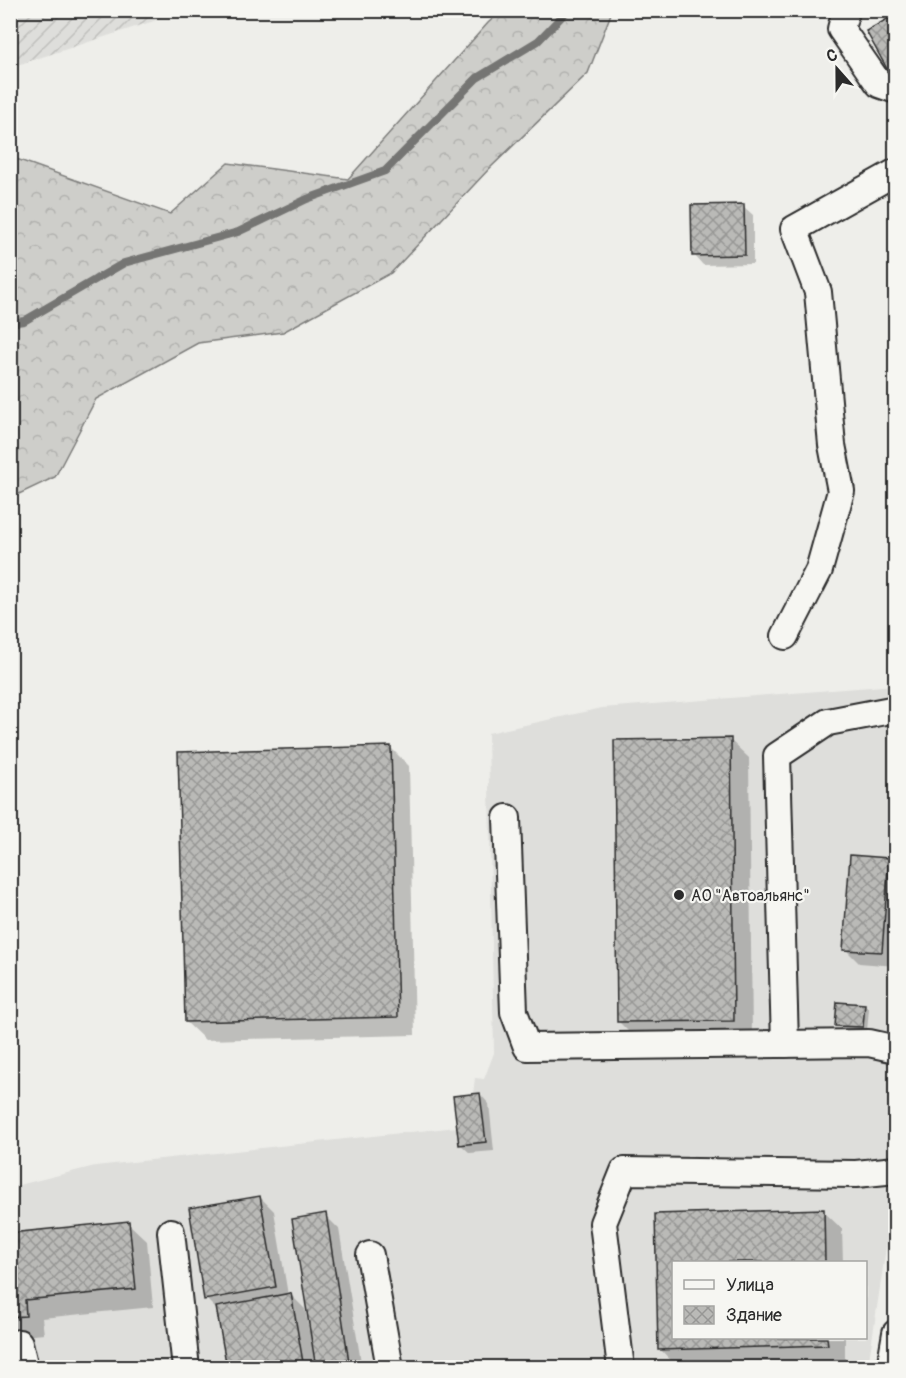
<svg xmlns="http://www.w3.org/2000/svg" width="906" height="1378" font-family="Pangolin,sans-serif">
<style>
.built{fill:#dededb;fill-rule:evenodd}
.industrial{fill:url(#industrial-furrows)}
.forest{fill:url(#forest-crowns);stroke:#7c7c7a;stroke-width:1.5}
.shadow{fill:#0003}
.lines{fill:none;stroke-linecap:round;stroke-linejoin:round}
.stream{stroke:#757573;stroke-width:8}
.building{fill:url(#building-cross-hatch);stroke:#2b2b2b;stroke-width:1.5}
.minor-casing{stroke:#2b2b2b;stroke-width:30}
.minor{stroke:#f6f6f2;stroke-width:26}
.poi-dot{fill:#2b2b2b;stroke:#f6f6f2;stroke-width:2}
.labels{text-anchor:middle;stroke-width:4.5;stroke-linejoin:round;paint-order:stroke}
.poi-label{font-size:16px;fill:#2b2b2b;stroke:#f6f6f2;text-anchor:start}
</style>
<defs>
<pattern id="industrial-furrows" width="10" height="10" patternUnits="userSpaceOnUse" patternTransform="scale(1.5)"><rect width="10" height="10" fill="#dededb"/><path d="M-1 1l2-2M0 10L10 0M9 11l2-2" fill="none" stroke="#bfbfbc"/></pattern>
<pattern id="forest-crowns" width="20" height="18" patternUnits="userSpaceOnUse" patternTransform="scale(1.5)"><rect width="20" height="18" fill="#cececa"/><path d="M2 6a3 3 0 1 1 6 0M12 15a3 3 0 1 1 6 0" fill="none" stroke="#b1b1ae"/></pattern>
<pattern id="building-cross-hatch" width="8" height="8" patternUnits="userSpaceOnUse" patternTransform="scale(1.5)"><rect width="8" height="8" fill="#babab7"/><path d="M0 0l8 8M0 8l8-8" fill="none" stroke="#979795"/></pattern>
</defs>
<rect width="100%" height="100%" fill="#eeeeea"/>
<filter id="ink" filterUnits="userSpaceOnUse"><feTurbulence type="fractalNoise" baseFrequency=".0167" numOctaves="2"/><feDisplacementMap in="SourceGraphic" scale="12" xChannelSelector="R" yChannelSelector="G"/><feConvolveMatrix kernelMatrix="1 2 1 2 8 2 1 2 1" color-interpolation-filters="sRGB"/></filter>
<g filter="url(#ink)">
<g class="built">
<polygon points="895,194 895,341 888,198"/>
<path d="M895,685V1188L868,1367L11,1368V1187L95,1166L457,1127L453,1096L473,1094L475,1078L484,1079L494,1053L488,733L602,708ZM674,1262H866V1338H674Z"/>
</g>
<polygon class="industrial" points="10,11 11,10 169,11 157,20 11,67"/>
<polygon class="forest" points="501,11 612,11 588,73 489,169 391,273 283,332 198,343 96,399 55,477 17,495 11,493 11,157 170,214 228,163 348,179 488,23"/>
<g class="shadow">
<polygon points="743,206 753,215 753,264 703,265 694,255"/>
<polygon points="730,740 749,758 752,1038 637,1040 619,1022"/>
<polygon points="390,747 409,766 415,1035 205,1040 186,1022"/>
<polygon points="889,860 896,867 896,966 859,963 845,949"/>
<polygon points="865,1005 869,1009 867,1031 841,1029 837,1025"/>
<polygon points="480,1094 489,1104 494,1151 470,1153 460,1144"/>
<polygon points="260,1197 274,1211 288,1295 291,1295 305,1309 309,1331 312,1331 325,1215 339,1229 362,1368 229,1368 219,1312 206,1299"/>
<polygon points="823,1211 842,1229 843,1262 674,1262 674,1338 845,1338 845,1363 678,1368 660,1349 656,1215"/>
<polygon points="128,1223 147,1241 153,1307 42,1318 44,1334 24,1336 10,1342 10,1235"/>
</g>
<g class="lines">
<polyline class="stream" points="10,323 24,321 124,263 238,232 307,199 385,171 477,78 538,41 568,10"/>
</g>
<g class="building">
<polygon points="896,14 896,70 890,74 866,31"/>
<polygon points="744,204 745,255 692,256 691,205"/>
<polygon points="731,738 734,1021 617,1022 614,740"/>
<polygon points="391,746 398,1017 185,1022 178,752"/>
<polygon points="850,855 889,858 882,952 843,950"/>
<polygon points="837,1002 865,1004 863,1027 835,1026"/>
<polygon points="480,1093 486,1142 459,1145 453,1096"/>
<polygon points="260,1196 276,1287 204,1300 189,1208"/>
<polygon points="824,1209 825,1262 674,1262 674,1338 827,1338 828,1345 658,1350 655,1214"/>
<polygon points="326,1213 350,1368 316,1368 292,1219"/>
<polygon points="129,1221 136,1289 25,1300 26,1316 10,1317 10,1233"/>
<polygon points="291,1293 304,1368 227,1368 216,1307"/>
</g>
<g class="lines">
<defs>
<g id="minor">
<polyline points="846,10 841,29 879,84 896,90"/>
<polyline points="785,636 819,570 841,491 832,445 818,292 794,229 896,172"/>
<polyline points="507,818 514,1012 527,1047 869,1043 896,1049"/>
<polyline points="785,1044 777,756 828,722 896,709"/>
<polyline points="171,1232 186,1368"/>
<polyline points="370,1255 390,1368"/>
<polyline points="19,1343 25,1368"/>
<polyline points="621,1368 603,1223 624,1171 856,1174 896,1170"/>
<polyline points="890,1368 896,1333"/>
</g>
</defs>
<use href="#minor" class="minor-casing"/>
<use href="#minor" class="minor"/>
</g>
</g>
<circle class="poi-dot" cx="679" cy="895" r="6"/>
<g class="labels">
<g class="poi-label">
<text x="691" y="901">АО "Автоальянс"</text>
</g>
</g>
<rect width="906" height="1378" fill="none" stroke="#f6f6f2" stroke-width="36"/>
<rect x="18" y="18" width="870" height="1342" fill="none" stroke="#2b2b2b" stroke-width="2" filter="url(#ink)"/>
<rect x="672" y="1261" width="195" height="78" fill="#f6f6f2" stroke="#a5a5a2" stroke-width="1.5"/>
<rect x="684" y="1280" width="30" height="9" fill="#f6f6f2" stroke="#a5a5a2" stroke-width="1.5"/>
<text x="726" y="1291" font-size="18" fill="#2b2b2b">Улица</text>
<rect x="684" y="1306" width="30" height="18" fill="url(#building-cross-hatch)" stroke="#a5a5a2" stroke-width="1.5"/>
<text x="726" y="1321" font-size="18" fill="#2b2b2b">Здание</text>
<g transform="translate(837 69) rotate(339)" stroke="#f6f6f2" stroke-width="4.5" paint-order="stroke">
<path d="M0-4.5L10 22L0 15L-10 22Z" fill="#2b2b2b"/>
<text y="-9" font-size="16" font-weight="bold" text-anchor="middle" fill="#2b2b2b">С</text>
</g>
</svg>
